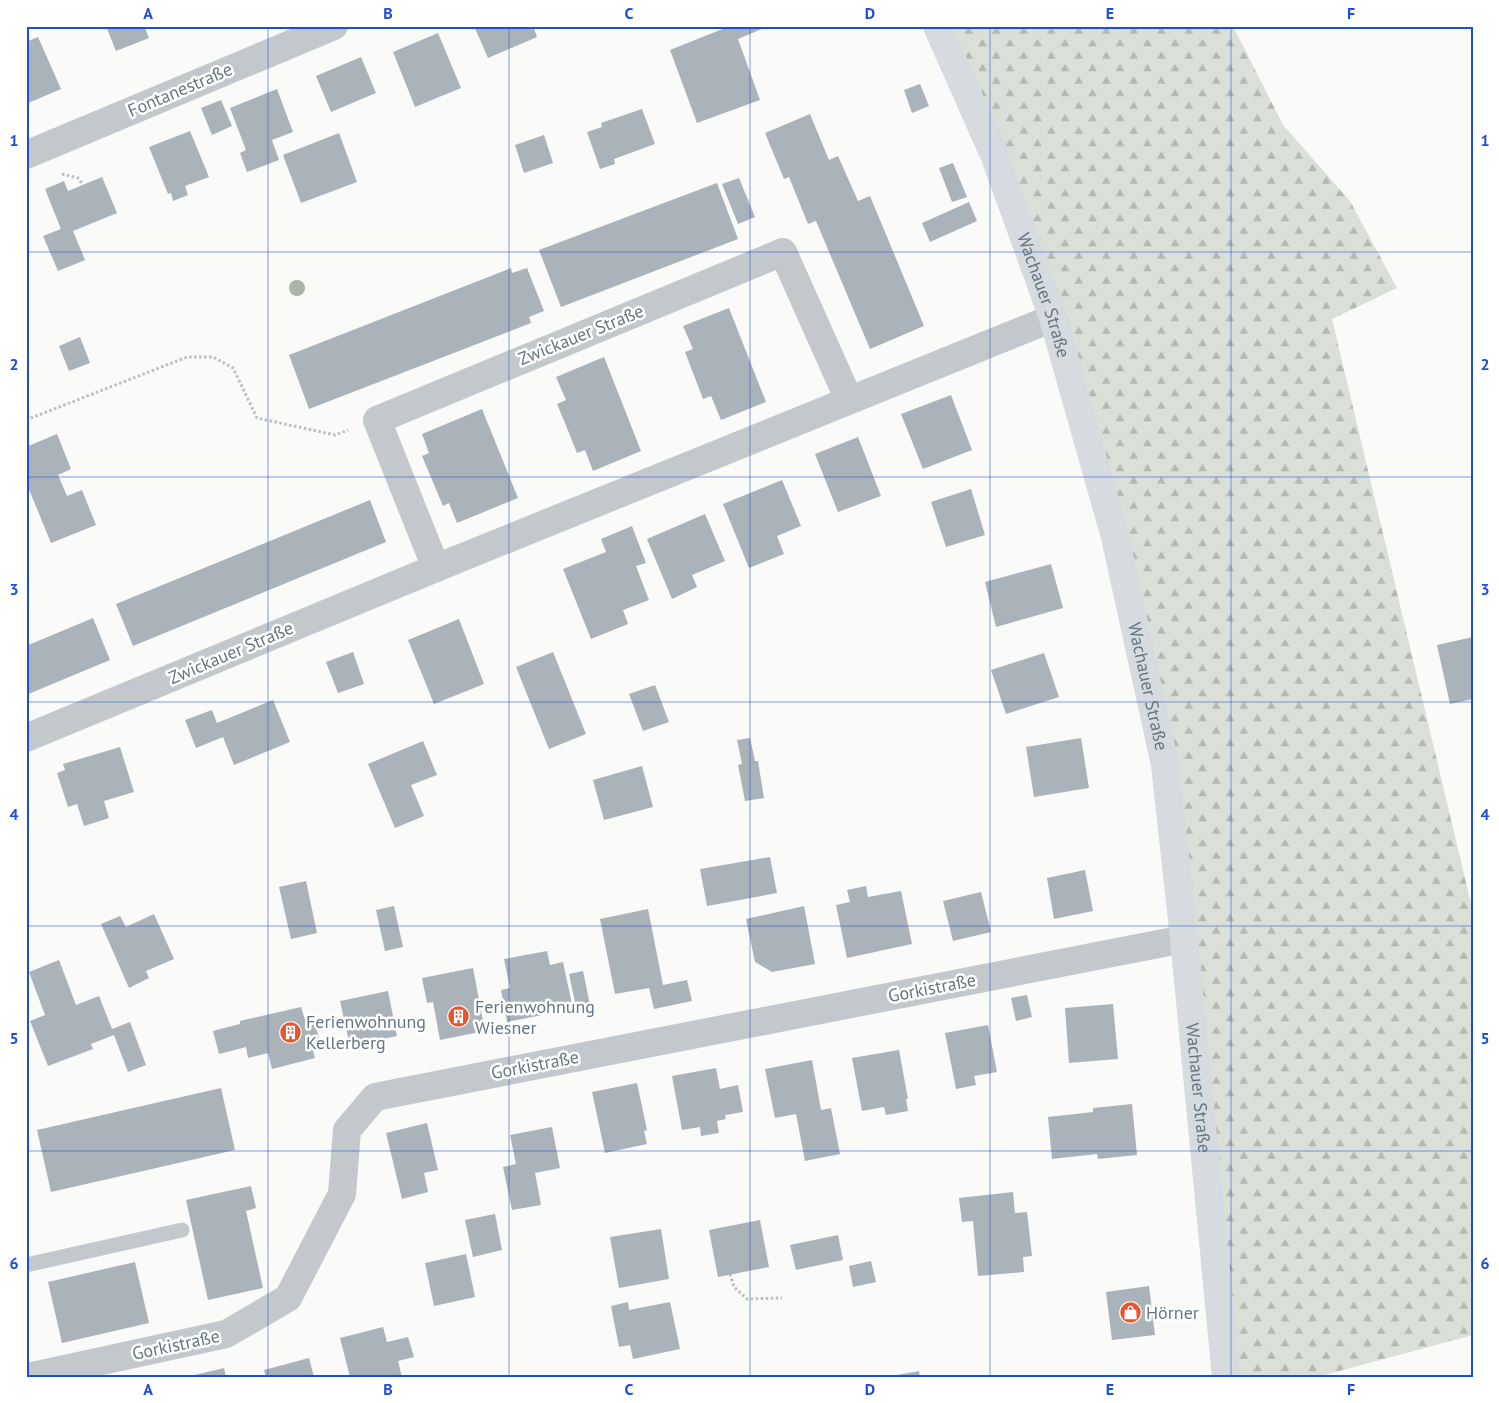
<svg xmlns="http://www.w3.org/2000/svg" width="1499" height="1403" font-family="'PT Sans',sans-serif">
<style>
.forest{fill:url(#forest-firs)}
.building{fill:#aab3b9}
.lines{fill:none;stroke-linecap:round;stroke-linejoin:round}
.path{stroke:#bbbfc2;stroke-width:3;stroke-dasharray:2.5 2.5;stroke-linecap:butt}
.service{stroke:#c3c8cc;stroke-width:15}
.minor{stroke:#c3c8cc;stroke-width:28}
.secondary{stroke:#d6dbdf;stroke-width:28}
.tree{fill:#aab4a7}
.grid{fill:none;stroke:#1d4ed8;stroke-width:1;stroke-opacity:0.55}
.labels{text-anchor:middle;stroke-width:5;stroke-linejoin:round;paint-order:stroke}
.street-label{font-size:18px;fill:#657683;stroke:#fff}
.poi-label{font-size:18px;fill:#657683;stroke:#fff;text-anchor:start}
.neatline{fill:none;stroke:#1d4ed8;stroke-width:2}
.grid-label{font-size:16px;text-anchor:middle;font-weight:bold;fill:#1d4ed8}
</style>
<defs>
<pattern id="forest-firs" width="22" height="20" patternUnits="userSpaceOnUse" patternTransform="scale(1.25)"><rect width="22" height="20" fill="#dadfd7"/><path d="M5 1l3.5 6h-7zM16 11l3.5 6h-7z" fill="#b4b9b4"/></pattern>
</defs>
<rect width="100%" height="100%" fill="#fafaf8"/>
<polygon class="forest" points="937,26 1233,26 1283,125 1350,201 1397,288 1332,319 1473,912 1473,1335 1317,1377 1226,1377 1165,765 1053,318"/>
<g class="building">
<polygon points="106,26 144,26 149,38 116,51"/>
<polygon points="474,26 533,26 537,37 488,58"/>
<polygon points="730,26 769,26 738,39 760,100 697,123 670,50"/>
<polygon points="438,33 461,88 415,107 393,52"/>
<polygon points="38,37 61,89 26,104 26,42"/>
<polygon points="361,57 376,93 331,112 316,76"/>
<polygon points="920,84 929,106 912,113 904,90"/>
<polygon points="277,89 293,132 272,140 279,160 247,172 240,153 246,150 230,108"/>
<polygon points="221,100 232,126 212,135 201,108"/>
<polygon points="642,109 655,144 614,159 615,164 600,169 587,132 602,127 601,123"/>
<polygon points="810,114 829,160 838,156 858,201 870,196 924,326 870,349 816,221 808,224 789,177 784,179 765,133"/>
<polygon points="190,131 209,177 185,186 188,195 173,201 171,193 168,194 149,147"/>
<polygon points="339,133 357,182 301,203 283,155"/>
<polygon points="544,135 553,163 524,173 515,145"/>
<polygon points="953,163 967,197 952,202 939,168"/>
<polygon points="102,177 117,213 73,231 85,260 58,271 43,236 61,229 45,189 64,181 68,191"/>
<polygon points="739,178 755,217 738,224 722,184"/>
<polygon points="717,183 738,239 561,307 539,250"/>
<polygon points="969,202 977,221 930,242 922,223"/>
<polygon points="511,268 512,273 527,268 544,311 529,317 531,323 309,409 289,355"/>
<polygon points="729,308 766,402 721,420 711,396 703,399 685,352 693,349 683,326"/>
<polygon points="80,337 90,363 69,371 59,346"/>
<polygon points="604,357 641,451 593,471 585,450 577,453 567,428 557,404 566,400 556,377"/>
<polygon points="951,395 972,450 923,469 901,414"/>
<polygon points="482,409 518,498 457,523 449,503 443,506 422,456 429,453 422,434"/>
<polygon points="57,434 71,469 58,475 67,496 82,490 96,525 51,543 26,482 26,447"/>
<polygon points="858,437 881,496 838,512 815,454"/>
<polygon points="782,480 801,526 777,536 784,554 749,568 723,504"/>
<polygon points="971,489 985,535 946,547 931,502"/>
<polygon points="370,500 386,542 133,646 116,604"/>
<polygon points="705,514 725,561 692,575 697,587 672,599 647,539"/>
<polygon points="632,526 646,563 636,566 649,600 623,610 628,624 591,639 563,569 606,552 601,539"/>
<polygon points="1051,564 1063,608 996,627 985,582"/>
<polygon points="93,618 110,660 26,695 26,646"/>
<polygon points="459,619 484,684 434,704 408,640"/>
<polygon points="1473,637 1473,699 1450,704 1437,645"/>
<polygon points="353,652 364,684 338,693 326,662"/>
<polygon points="553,652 586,734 549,749 516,667"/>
<polygon points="1044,653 1059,697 1006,714 991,670"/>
<polygon points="655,685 669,722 643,731 629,694"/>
<polygon points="273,700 290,742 234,765 223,737 196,748 185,720 212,710 217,723"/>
<polygon points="750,738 755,761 758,761 764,798 745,801 738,765 742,764 737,740"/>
<polygon points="1081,738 1089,788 1034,797 1026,747"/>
<polygon points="423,741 437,775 411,785 424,816 395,828 368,764"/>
<polygon points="120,747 134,792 104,801 109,818 84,826 77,804 68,807 57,773 65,770 63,764"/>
<polygon points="642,766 653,807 604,820 593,780"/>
<polygon points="770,857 777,893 707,906 700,869"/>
<polygon points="1085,870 1093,911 1054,919 1047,878"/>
<polygon points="306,881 317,933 291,939 279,887"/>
<polygon points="866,886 868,897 901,891 912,944 847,958 836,905 850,902 847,890"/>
<polygon points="981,892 991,932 953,941 943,901"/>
<polygon points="394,906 403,947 385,951 376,910"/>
<polygon points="804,906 815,964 772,972 755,962 746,919"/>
<polygon points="648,909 663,985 687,980 692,1001 654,1009 649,988 615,994 600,919"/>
<polygon points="154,914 174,959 146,971 149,978 129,988 101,924 120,916 126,927"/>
<polygon points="547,951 550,965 563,962 573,1009 507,1022 501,990 510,988 504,959"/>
<polygon points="59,960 76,1005 99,996 112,1029 130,1022 146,1065 128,1072 114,1035 91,1044 93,1049 48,1066 30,1021 45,1015 29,972"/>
<polygon points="473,968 485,1031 440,1040 433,1002 427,1003 422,978"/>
<polygon points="583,971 590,1005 576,1007 569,974"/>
<polygon points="388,991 397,1036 350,1046 340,1001"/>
<polygon points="1027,995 1032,1017 1016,1021 1011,998"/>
<polygon points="1113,1004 1118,1059 1069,1063 1065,1008"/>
<polygon points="301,1007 306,1023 314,1021 320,1041 311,1043 315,1058 272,1069 268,1053 248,1058 246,1047 219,1054 213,1031 240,1024 240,1021"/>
<polygon points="988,1025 997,1072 974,1076 976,1085 956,1089 945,1033"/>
<polygon points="899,1050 908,1099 906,1099 908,1111 886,1115 884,1107 862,1111 852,1058"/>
<polygon points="812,1060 821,1110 831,1108 840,1154 805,1161 796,1114 775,1118 765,1069"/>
<polygon points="716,1068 720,1089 738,1085 743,1112 725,1115 726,1119 717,1121 719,1133 701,1136 700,1127 682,1130 672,1076"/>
<polygon points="637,1083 647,1130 644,1131 647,1144 605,1153 592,1092"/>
<polygon points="221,1088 235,1150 51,1192 37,1130"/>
<polygon points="1132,1104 1137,1155 1098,1159 1097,1154 1052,1159 1048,1117 1093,1112 1093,1108"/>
<polygon points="427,1123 438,1170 424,1173 428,1192 402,1199 386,1133"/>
<polygon points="552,1127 560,1168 535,1173 541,1205 512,1210 503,1167 516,1164 510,1135"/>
<polygon points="251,1186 256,1208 246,1211 263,1288 208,1300 186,1200"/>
<polygon points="1013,1192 1015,1213 1027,1212 1032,1256 1023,1257 1024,1272 978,1276 973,1221 962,1222 959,1198"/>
<polygon points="495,1214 502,1250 473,1257 465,1220"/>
<polygon points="760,1220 769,1267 718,1277 709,1230"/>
<polygon points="661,1229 669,1279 619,1288 610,1237"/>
<polygon points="838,1235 843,1260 796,1270 790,1245"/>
<polygon points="466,1254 475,1297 434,1306 425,1263"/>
<polygon points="871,1261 876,1282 853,1287 849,1266"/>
<polygon points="135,1262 149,1323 62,1343 48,1282"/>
<polygon points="1149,1286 1155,1335 1112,1340 1106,1292"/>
<polygon points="628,1302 629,1310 670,1302 680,1349 633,1359 630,1345 619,1347 611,1306"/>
<polygon points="383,1327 387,1342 408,1337 414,1357 398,1361 402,1377 350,1377 340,1338"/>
<polygon points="309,1358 314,1377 266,1377 264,1370"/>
<polygon points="224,1368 226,1377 190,1377 190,1376"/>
<polygon points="919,1371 920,1377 898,1377 897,1375"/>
</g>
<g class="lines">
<g class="path">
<polyline points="62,174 78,178 83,185"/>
<polyline points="26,420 187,357 213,357 233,368 257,418 335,435 348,430"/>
<polyline points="730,1274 734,1287 747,1299 782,1298"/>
</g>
<polyline class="service" points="26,1265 182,1230"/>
<g class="minor">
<polyline points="26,155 334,26"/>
<polyline points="436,568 377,420 783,252 849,400"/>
<polyline points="26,738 436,568 1053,318"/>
<polyline points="28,1377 226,1334 288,1298 342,1194 347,1130 375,1097 1184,939"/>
</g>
<path class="secondary" id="s1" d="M937,26L995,157L1053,318L1115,537L1165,765L1184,939L1226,1377"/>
</g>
<circle class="tree" cx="297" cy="288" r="8"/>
<path class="grid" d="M268,26V1377M509,26V1377M750,26V1377M990,26V1377M1231,26V1377M26,252H1473M26,477H1473M26,702H1473M26,926H1473M26,1151H1473"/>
<defs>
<symbol id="building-disc" viewBox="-11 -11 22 22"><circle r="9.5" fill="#e4572e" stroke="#fff"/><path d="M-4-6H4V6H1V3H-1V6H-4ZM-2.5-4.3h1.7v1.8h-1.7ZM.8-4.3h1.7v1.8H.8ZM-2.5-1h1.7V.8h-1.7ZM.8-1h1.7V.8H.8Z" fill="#fff"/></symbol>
<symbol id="shop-disc" viewBox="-11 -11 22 22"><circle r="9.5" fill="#e4572e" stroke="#fff"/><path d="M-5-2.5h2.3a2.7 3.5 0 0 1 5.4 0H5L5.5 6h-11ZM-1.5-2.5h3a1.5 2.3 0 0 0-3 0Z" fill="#fff"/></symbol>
</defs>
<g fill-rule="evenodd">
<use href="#building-disc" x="446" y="1004" width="25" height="25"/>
<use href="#building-disc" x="278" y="1020" width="25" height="25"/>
<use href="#shop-disc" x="1118" y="1300" width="25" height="25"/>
</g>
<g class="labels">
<g class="street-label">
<text transform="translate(180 90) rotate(-23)" y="6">Fontanestraße</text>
<text dy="6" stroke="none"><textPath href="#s1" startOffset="290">Wachauer Straße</textPath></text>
<text transform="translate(581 335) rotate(-22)" y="6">Zwickauer Straße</text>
<text transform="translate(231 653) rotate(-23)" y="6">Zwickauer Straße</text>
<text dy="6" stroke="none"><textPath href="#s1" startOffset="695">Wachauer Straße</textPath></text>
<text transform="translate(932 988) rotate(-11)" y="6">Gorkistraße</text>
<text transform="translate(535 1065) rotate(-11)" y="6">Gorkistraße</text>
<text dy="6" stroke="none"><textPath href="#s1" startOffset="1100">Wachauer Straße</textPath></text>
<text transform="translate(176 1345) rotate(-12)" y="6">Gorkistraße</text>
</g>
<g class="poi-label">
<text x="475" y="1013">Ferienwohnung<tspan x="475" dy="21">Wiesner</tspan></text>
<text x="306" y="1028">Ferienwohnung<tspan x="306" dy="21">Kellerberg</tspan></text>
<text x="1146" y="1319">Hörner</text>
</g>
</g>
<rect width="1499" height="1403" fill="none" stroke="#ffffff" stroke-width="55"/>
<rect x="28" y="28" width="1444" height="1348" class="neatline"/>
<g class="grid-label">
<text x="148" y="19">A</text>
<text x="388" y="19">B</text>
<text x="629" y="19">C</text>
<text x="870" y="19">D</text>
<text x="1110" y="19">E</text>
<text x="1351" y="19">F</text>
<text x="14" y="146">1</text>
<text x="1485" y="146">1</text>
<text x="14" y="370">2</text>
<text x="1485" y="370">2</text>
<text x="14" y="595">3</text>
<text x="1485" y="595">3</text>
<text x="14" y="820">4</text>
<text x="1485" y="820">4</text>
<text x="14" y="1044">5</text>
<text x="1485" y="1044">5</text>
<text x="14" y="1269">6</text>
<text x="1485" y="1269">6</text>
<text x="148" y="1395">A</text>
<text x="388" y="1395">B</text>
<text x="629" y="1395">C</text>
<text x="870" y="1395">D</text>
<text x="1110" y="1395">E</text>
<text x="1351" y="1395">F</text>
</g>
</svg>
